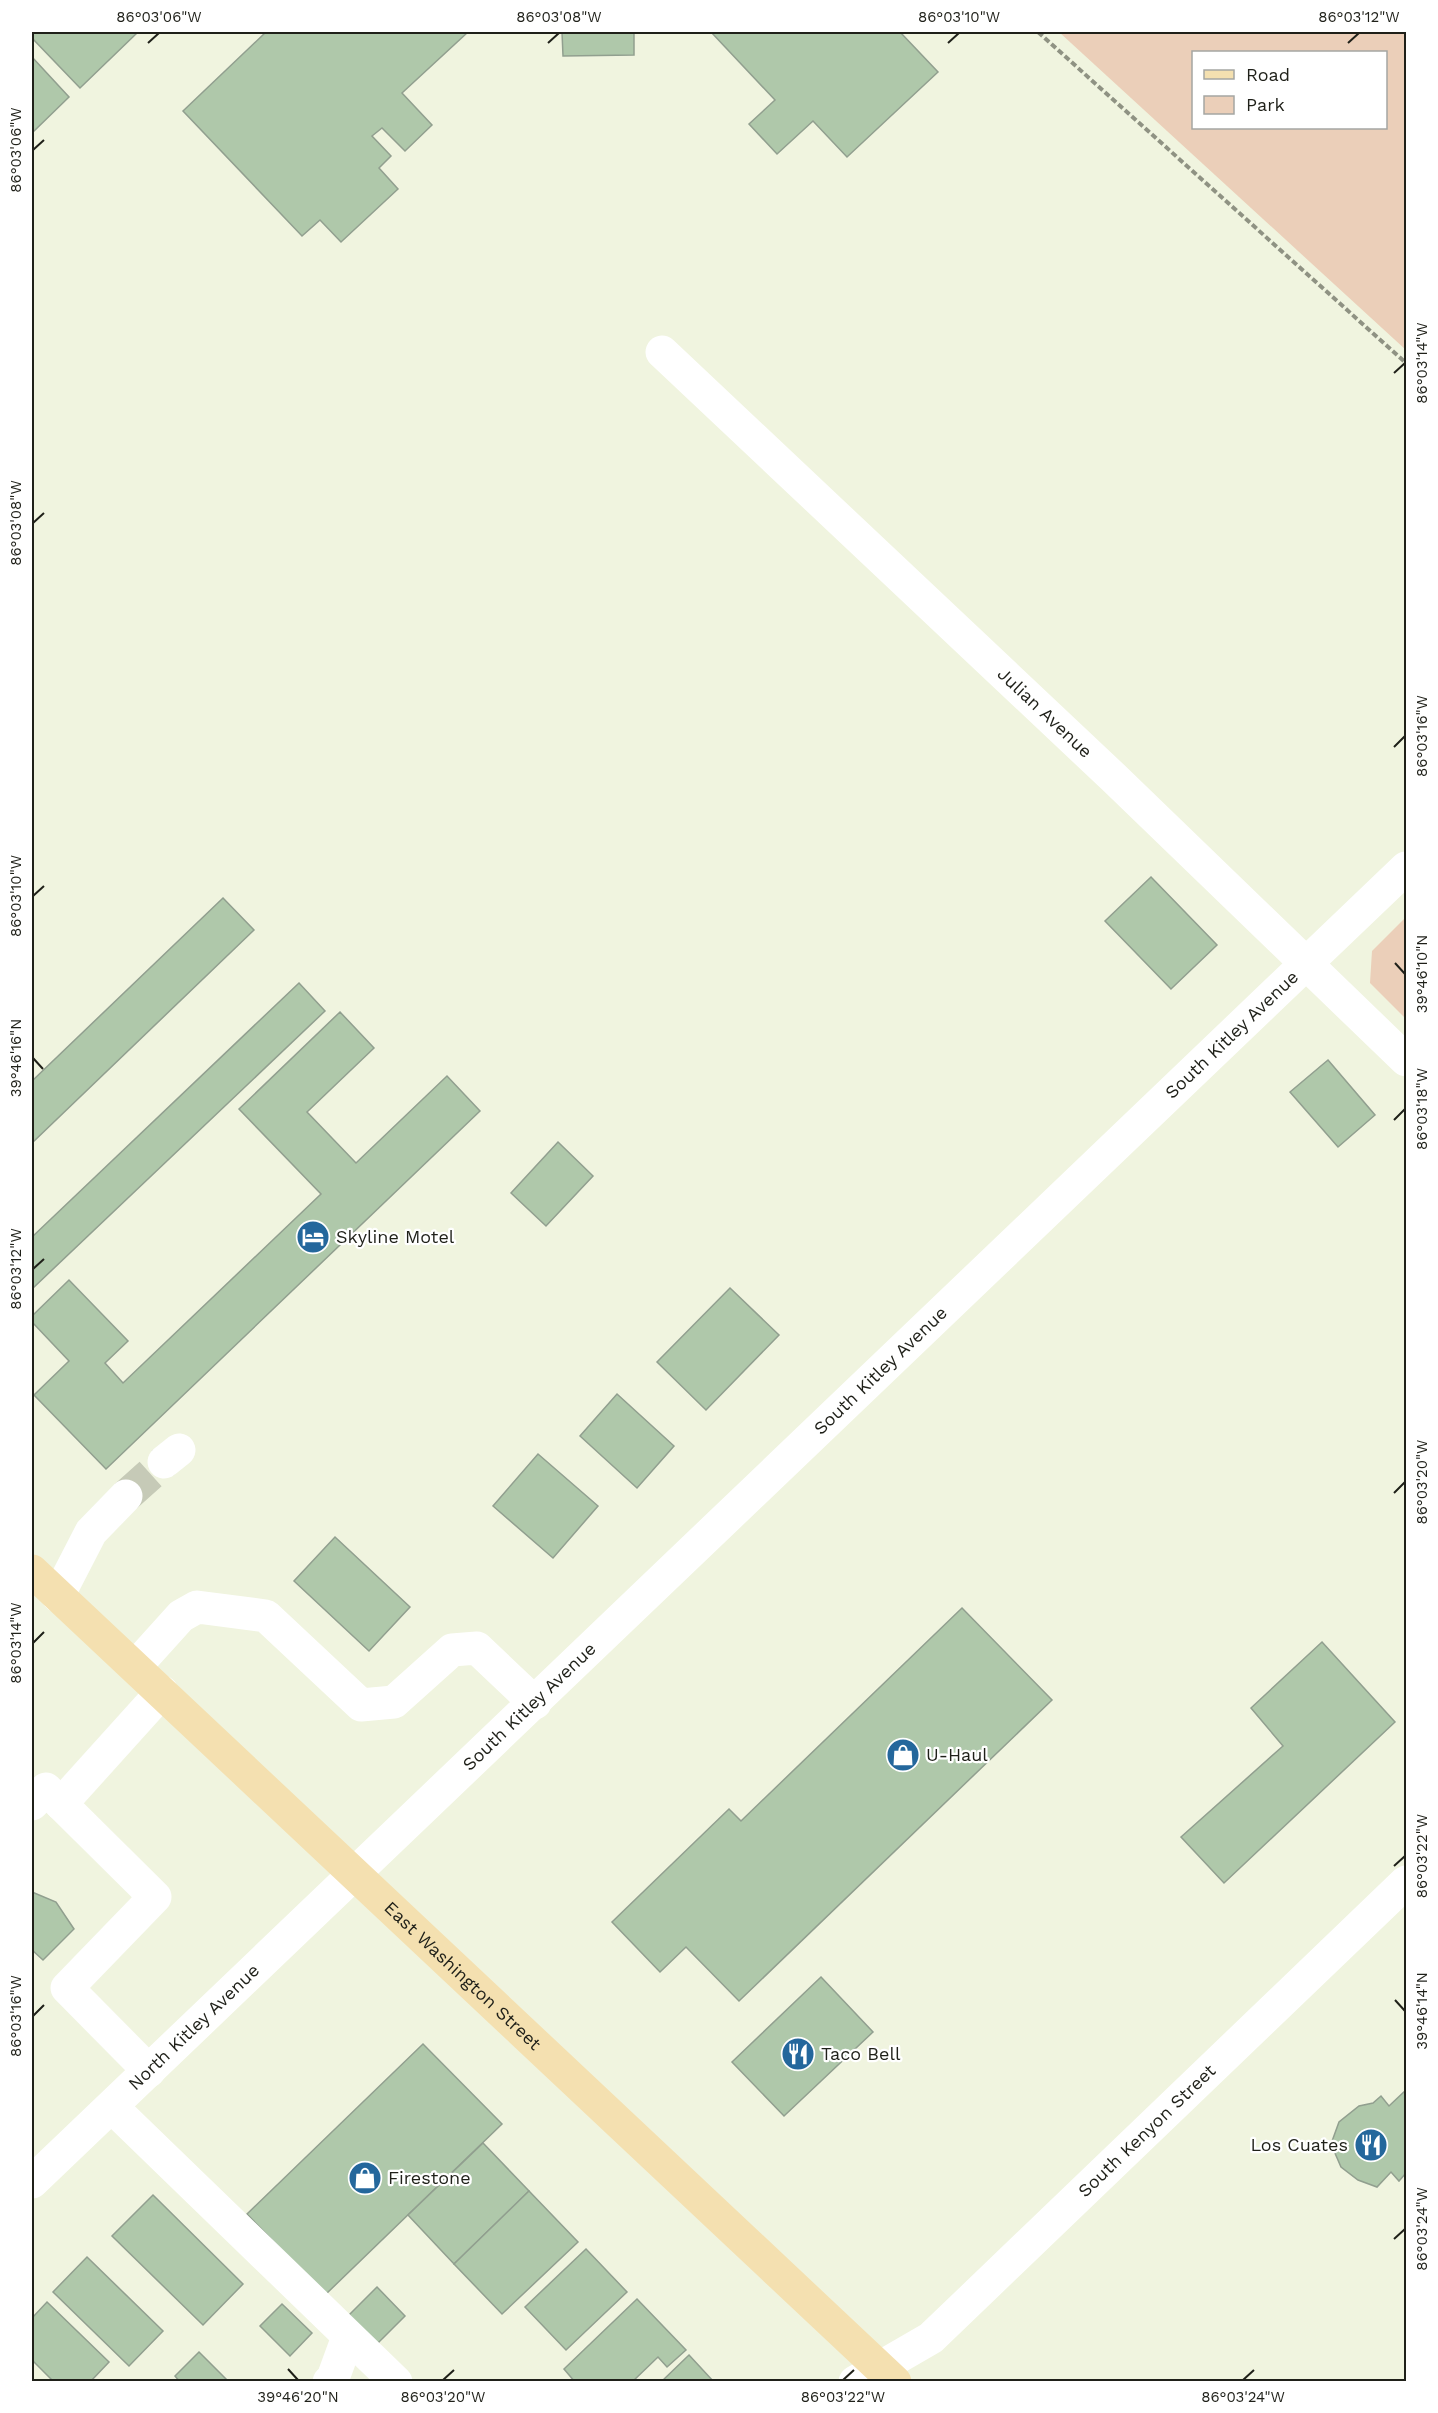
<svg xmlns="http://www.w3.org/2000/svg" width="1438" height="2413" font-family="'Work Sans',sans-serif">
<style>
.green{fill:#ebcfb9;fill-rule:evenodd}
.building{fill:#afc8aa;stroke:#919f8f;stroke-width:1.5}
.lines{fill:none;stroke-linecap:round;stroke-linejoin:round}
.minor-tunnel{stroke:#c6cab7;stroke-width:33;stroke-dasharray:33 16;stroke-linecap:butt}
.path{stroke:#8f9283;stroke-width:4;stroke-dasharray:6 3;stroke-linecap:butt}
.minor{stroke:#fff;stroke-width:33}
.major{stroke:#f4e0b0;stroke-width:33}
.ticks{fill:none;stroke:#1f2019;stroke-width:2}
.labels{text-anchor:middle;stroke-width:4.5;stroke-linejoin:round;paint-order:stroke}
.street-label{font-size:18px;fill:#1f2019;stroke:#fff}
.poi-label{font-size:18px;fill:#1f2019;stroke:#fff;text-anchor:start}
.neatline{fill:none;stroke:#1f2019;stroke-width:2}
.ticks-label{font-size:15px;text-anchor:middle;fill:#1f2019}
</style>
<rect width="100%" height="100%" fill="#f0f4df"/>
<g class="green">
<path d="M1059,32H1406V350ZM1194,52H1386V128H1194Z"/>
<polygon points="1406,917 1406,1019 1370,983 1372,951"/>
</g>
<g class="building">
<polygon points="34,32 138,32 80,88 32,38"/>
<polygon points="266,32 468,32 402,93 432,125 405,151 382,128 372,136 391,156 379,168 398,189 341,242 320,220 302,236 183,111"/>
<polygon points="562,32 634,32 634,55 563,56"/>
<polygon points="711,32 900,32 938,72 847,157 813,121 777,154 749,124 775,100"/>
<polygon points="32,57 69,97 32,133"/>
<polygon points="1151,877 1217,945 1171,989 1105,921"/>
<polygon points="223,898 254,930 32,1143 32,1081"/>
<polygon points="299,983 325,1011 32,1289 32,1237"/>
<polygon points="340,1012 374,1048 307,1112 356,1163 447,1076 480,1111 106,1469 34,1395 69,1361 32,1322 32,1316 69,1280 128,1341 105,1363 123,1383 321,1194 239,1109"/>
<polygon points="1328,1060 1375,1115 1338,1147 1290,1092"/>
<polygon points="558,1142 593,1176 546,1226 511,1193"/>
<polygon points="730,1288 779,1335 706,1410 657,1362"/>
<polygon points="617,1394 674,1446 637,1488 580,1436"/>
<polygon points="538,1454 598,1506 553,1558 493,1506"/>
<polygon points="335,1537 410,1607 369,1651 294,1581"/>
<polygon points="962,1608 1052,1700 739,2001 686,1947 660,1972 612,1922 729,1809 741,1821"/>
<polygon points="1322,1642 1395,1722 1224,1883 1181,1837 1283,1746 1251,1708"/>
<polygon points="32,1892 56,1902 74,1929 43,1960 32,1950"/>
<polygon points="821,1977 873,2032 784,2116 732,2062"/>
<polygon points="423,2044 502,2124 325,2295 247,2214"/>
<polygon points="1406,2090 1406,2173 1399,2181 1391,2172 1377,2187 1358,2180 1341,2167 1331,2144 1339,2122 1359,2106 1373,2103 1381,2096 1389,2106"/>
<polygon points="483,2143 529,2191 454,2264 408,2215"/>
<polygon points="529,2191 578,2242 502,2314 454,2264"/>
<polygon points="153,2195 243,2284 203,2325 112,2236"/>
<polygon points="586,2249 627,2292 566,2350 525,2307"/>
<polygon points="87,2257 163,2331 129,2366 53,2292"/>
<polygon points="377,2287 405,2316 377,2344 349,2315"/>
<polygon points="637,2299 686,2350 667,2367 658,2357 632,2382 575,2382 564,2369"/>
<polygon points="47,2302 109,2362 90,2382 54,2382 32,2360 32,2318"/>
<polygon points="282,2304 312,2333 290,2356 260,2326"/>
<polygon points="199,2352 229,2382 180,2382 175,2376"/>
<polygon points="689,2355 714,2382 661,2382"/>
</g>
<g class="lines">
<polyline class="minor-tunnel" points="126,1496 164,1462"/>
<polyline class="path" points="1038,32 1406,363"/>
<g class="minor">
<path id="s1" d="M662,352L1114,778L1406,1060"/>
<polyline points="164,1462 179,1450"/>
<polyline points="58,1596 91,1532 126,1496"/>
<polyline points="135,1667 181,1616 197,1607 266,1616 361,1705 394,1702 452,1650 477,1648 535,1703"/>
<polyline points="32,1804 46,1789 155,1897 67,1988 149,2071"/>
<polyline points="61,1804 162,1692"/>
<polyline points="112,2107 396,2382"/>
<path id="s2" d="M32,2182L1406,868"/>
<polyline points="329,2382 333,2378 348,2337"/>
<path id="s3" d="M855,2382L931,2338L1406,1882"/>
</g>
<path class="major" id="s4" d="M32,1571L895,2382"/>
</g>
<path class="ticks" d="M148,43L159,33M548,43L559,33M948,43L959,33M1348,43L1359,33M33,150L44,140M1394,373L1405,363M33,523L44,513M1394,747L1405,736M33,896L44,886M1395,963L1405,974M33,1058L43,1069M1394,1120L1405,1109M33,1269L44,1259M1394,1493L1405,1482M33,1643L44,1632M1394,1866L1405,1856M1395,2000L1405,2011M33,2016L44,2005M1394,2239L1405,2229M288,2369L298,2380M443,2380L454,2370M843,2380L854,2370M1243,2380L1254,2370"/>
<defs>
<symbol id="hotel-disc" viewBox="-11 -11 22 22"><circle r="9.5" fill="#24679c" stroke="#fff"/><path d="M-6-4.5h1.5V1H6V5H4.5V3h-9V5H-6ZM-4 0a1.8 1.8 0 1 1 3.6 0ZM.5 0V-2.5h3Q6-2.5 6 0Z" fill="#fff"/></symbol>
<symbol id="shop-disc" viewBox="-11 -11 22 22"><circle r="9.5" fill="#24679c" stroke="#fff"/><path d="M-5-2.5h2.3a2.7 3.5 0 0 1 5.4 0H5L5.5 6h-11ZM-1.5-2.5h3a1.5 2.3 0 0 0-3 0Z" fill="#fff"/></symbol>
<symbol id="restaurant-disc" viewBox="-11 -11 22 22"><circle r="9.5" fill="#24679c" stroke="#fff"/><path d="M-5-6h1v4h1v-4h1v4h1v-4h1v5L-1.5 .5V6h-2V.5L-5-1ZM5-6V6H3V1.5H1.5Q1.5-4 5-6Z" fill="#fff"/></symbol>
</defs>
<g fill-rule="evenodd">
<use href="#hotel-disc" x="294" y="1218" width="38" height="38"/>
<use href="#shop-disc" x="884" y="1736" width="38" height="38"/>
<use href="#restaurant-disc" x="779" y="2035" width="38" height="38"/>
<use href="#restaurant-disc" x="1352" y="2126" width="38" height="38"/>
<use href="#shop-disc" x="346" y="2159" width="38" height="38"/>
</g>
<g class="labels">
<g class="street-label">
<text dy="6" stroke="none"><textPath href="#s1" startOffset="526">Julian Avenue</textPath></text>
<text dy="6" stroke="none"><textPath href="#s2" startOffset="1660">South Kitley Avenue</textPath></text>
<text dy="6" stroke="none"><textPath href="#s2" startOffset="1174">South Kitley Avenue</textPath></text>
<text dy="6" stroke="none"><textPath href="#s2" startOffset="688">South Kitley Avenue</textPath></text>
<text dy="6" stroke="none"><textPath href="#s4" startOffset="591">East Washington Street</textPath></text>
<text dy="6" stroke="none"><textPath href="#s2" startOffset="224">North Kitley Avenue</textPath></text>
<text dy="6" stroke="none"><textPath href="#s3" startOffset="387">South Kenyon Street</textPath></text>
</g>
<g class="poi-label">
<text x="336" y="1243">Skyline Motel</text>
<text x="926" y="1761">U-Haul</text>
<text x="821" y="2060">Taco Bell</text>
<text x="1348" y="2151" text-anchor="end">Los Cuates</text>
<text x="388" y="2184">Firestone</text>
</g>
</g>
<rect width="1438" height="2413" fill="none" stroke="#ffffff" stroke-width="66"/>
<rect x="1192" y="51" width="195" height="78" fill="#ffffff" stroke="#a5a6a3" stroke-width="1.5"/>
<rect x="1204" y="70" width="30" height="9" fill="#f4e0b0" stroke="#a5a6a3" stroke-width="1.5"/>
<text x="1246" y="81" font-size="18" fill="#1f2019">Road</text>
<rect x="1204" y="96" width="30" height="18" fill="#ebcfb9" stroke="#a5a6a3" stroke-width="1.5"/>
<text x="1246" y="111" font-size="18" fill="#1f2019">Park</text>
<rect x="33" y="33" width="1372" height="2347" class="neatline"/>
<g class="ticks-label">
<text x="159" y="22">86°03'06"W</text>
<text x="559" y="22">86°03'08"W</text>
<text x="959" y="22">86°03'10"W</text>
<text x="1359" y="22">86°03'12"W</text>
<text transform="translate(16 150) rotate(-90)" y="5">86°03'06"W</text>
<text transform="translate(1422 363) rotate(-90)" y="5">86°03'14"W</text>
<text transform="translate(16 523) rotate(-90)" y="5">86°03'08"W</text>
<text transform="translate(1422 736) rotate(-90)" y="5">86°03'16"W</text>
<text transform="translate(16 896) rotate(-90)" y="5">86°03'10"W</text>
<text transform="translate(1422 974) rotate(-90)" y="5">39°46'10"N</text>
<text transform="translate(16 1058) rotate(-90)" y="5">39°46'16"N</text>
<text transform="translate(1422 1109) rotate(-90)" y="5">86°03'18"W</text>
<text transform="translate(16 1269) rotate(-90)" y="5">86°03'12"W</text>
<text transform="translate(1422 1482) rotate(-90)" y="5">86°03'20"W</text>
<text transform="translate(16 1643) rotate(-90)" y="5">86°03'14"W</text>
<text transform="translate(1422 1856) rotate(-90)" y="5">86°03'22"W</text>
<text transform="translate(1422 2011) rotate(-90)" y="5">39°46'14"N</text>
<text transform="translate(16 2016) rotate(-90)" y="5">86°03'16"W</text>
<text transform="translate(1422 2229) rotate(-90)" y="5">86°03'24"W</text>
<text x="298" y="2402">39°46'20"N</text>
<text x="443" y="2402">86°03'20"W</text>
<text x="843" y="2402">86°03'22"W</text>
<text x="1243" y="2402">86°03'24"W</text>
</g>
</svg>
